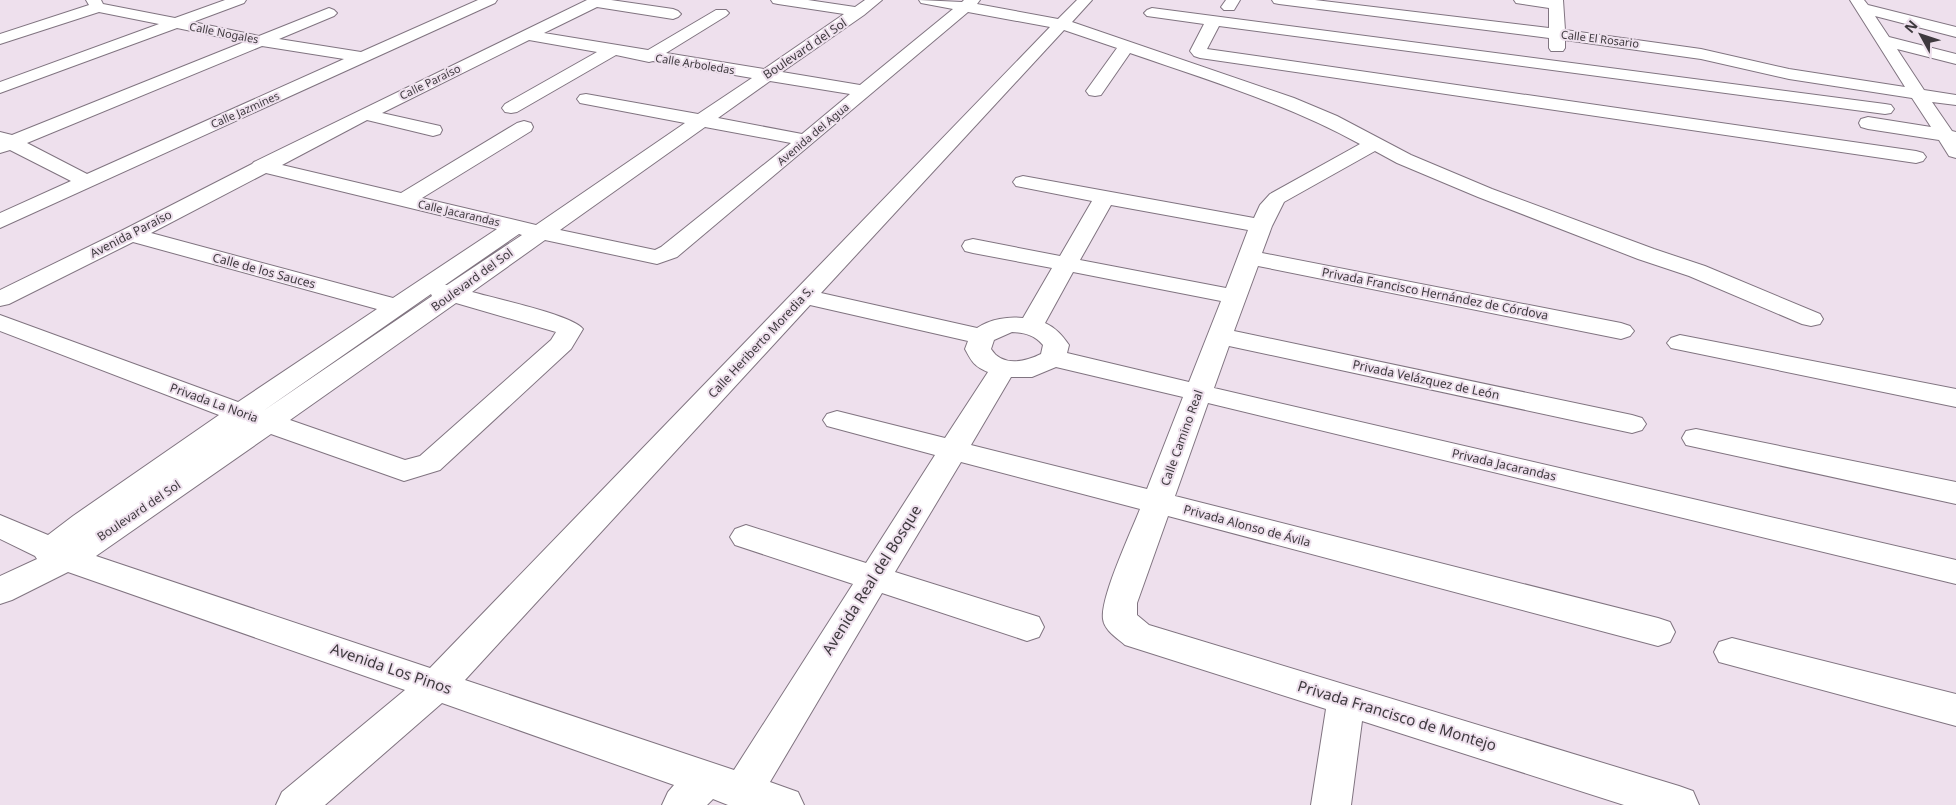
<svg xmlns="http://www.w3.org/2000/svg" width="1956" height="805" font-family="'Noto Sans',sans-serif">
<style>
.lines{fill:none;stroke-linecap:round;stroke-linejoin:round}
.minor-casing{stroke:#807480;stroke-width:2}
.minor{fill:#fff;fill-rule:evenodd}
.labels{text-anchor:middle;stroke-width:4;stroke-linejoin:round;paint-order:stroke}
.far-street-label{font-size:11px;fill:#3e393e;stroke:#eee0ed}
.street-label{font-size:12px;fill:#3e393e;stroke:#eee0ed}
.near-street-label{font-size:15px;fill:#3e393e;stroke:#eee0ed}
</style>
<rect width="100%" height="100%" fill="#eee0ed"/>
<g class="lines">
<defs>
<g id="minor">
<path d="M86,0H101L103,4L175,18L225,0H246L244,3L193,22L259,36L329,8L334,10L337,13L334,16L279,39L361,52L478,0H497L495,3L0,228V213L71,181L10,150L0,153V132L12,135L244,42L177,28L0,93V82L159,24L99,12L0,44V34L89,5ZM262,46L344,59L87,174L27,143Z"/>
<path d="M587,0H611L673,9L678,11L681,14L678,17L673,19L597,7L544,33L648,50L716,10H726L729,13L726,16L666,53L764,69L844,14L778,4L773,3L771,0H808L855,7L865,0H882L864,15L782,72L860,85L953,9L921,3L919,0L962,2L964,0H980L977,4L1058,19L1077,0H1092L1072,22L1294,98L1337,116L1411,155L1492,189L1654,249L1705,266L1820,314L1823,319L1820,324L1811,326L1802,324L1689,276L1638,259L1478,197L1397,163L1375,151L1284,202L1272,226L1262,253L1621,323L1630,326L1634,331L1630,336L1621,339L1258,266L1234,331L1632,415L1642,418L1646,424L1642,430L1632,433L1229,346L1214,388L1956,560V584L1208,403L1175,496L1658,618L1670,622L1675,632L1670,642L1658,646L1168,516L1137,603V615L1149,625L1679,786L1693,791L1699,805H1624L1362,721L1351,805H1311L1326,709L1125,645C1117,638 1104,630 1103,619C1100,598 1131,532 1140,509L961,462L895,572L1039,617L1044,627L1039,637L1027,641L882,593L770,782L798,792L804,805H728L713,799L707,805H662L668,792L674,785L442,703L325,805H276L282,792L405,690L68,572L12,600L0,604V576L37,559L35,556L0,539V515L48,535L73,516L219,415L0,331V315L238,402L377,309L133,242L9,304L0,306V290L123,230L252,164L254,162ZM968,12L1050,27L430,668L96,556L271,434L404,481L440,470L571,349L583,329C573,315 493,298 472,292L545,240L657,264L677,257ZM1064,30L1117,48L1086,91L1089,95L1095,96L1101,95L1130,53C1208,80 1287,104 1360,144L1270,194L1260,205L1254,218L1023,176L1016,178L1013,182L1016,186L1092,201L1060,256L973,239L965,241L962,246L965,251L973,253L1052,268L1023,318C1009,316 990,319 977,328L821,293ZM529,40L597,52L505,104L502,108L505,112L511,113L517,112L616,55L649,62L653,61L752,78L698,114L586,94L580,95L577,99L580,103L685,123L536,225L422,198L531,131L533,127L531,123L524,121L517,123L401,193L282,165L367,120L433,136L440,134L442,130L440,126L382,113ZM770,81L850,94L802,134L718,118ZM705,127L791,143L661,247L655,250L560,230ZM266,173L497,229L393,298L151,233ZM1111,205L1248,230L1226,288L1080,260ZM519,234L522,235L447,285H445ZM1073,272L1221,301L1189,382L1067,353L1069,345C1062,335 1056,328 1045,323ZM431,294L432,296L263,411ZM456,303L556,332L551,340L420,456L405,460L290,420ZM810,305L968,341L965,349C972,362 974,366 988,372L945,438L837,411L827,414L823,420L827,426L935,455L866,563L746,525L735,529L730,537L735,545L853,584L734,770L465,680ZM1012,332C1026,333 1034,335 1043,345L1041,354C1025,362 1002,367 991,349L994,340ZM1056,367L1183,397L1147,489L971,445L1011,377H1032Z"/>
<polygon points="1226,0 1240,0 1234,10 1224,10 1221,7"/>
<polygon points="1272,0 1315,0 1549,28 1549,8 1516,3 1514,0 1563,0 1565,30 1701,49 1789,69 1905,87 1850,0 1864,0 1868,5 1956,27 1956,37 1875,16 1889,37 1956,54 1956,64 1897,49 1924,90 1956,95 1956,105 1932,102 1952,131 1956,132 1956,158 1949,156 1939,140 1868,129 1861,127 1859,123 1861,119 1868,117 1931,127 1912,98 1789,79 1701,59 1565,40 1565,48 1563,51 1551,51 1549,48 1549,38 1279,4 1274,3"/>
<polygon points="1152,8 1885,104 1891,105 1894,109 1891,113 1885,114 1219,26 1207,49 1916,151 1923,153 1926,157 1923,161 1916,163 1200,58 1194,56 1190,51 1204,24 1147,16 1144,13 1147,10"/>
<polygon points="1680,335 1956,389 1956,407 1671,348 1667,343 1671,338"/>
<polygon points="1696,429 1956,482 1956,504 1686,445 1682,438 1686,431"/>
<polygon points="1732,638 1956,694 1956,726 1719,662 1714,652 1719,642"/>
</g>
</defs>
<use href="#minor" class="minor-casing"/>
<use href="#minor" class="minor"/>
</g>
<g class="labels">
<g class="far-street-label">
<text transform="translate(224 33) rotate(11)" y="4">Calle Nogales</text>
<text transform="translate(1600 39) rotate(7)" y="4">Calle El Rosario</text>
<text transform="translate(695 64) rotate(9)" y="4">Calle Arboledas</text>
<text transform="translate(430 82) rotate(-26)" y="4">Calle Paraíso</text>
<text transform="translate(245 110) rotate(-24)" y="4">Calle Jazmines</text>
<text transform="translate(813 134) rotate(-40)" y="4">Avenida del Agua</text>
<text transform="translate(459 213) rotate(13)" y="4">Calle Jacarandas</text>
</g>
<g class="street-label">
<text transform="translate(805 49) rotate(-34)" y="4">Boulevard del Sol</text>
<text transform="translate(131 234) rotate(-27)" y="4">Avenida Paraíso</text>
<text transform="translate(264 271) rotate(15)" y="4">Calle de los Sauces</text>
<text transform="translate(472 280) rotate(-36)" y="4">Boulevard del Sol</text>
<text transform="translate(1435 294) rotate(11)" y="4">Privada Francisco Hernández de Córdova</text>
<text transform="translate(761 342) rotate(-47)" y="4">Calle Heriberto Moredia S.</text>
<text transform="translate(1426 380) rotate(12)" y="4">Privada Velázquez de León</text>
<text transform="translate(214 403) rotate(20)" y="4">Privada La Noria</text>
<text transform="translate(1182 438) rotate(-70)" y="4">Calle Camino Real</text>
<text transform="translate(1504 465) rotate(13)" y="4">Privada Jacarandas</text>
<text transform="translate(139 511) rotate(-34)" y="4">Boulevard del Sol</text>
<text transform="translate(1247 526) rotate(15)" y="4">Privada Alonso de Ávila</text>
</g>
<g class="near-street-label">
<text transform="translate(872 580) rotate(-58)" y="5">Avenida Real del Bosque</text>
<text transform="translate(391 669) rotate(19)" y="5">Avenida Los Pinos</text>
<text transform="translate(1397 716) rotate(17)" y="5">Privada Francisco de Montejo</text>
</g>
</g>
<g transform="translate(1921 35) rotate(310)" stroke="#eee0ed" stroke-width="4" paint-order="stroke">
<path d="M0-4L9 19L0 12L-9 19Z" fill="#3e393e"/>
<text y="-8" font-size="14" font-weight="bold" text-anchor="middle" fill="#3e393e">N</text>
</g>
</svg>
